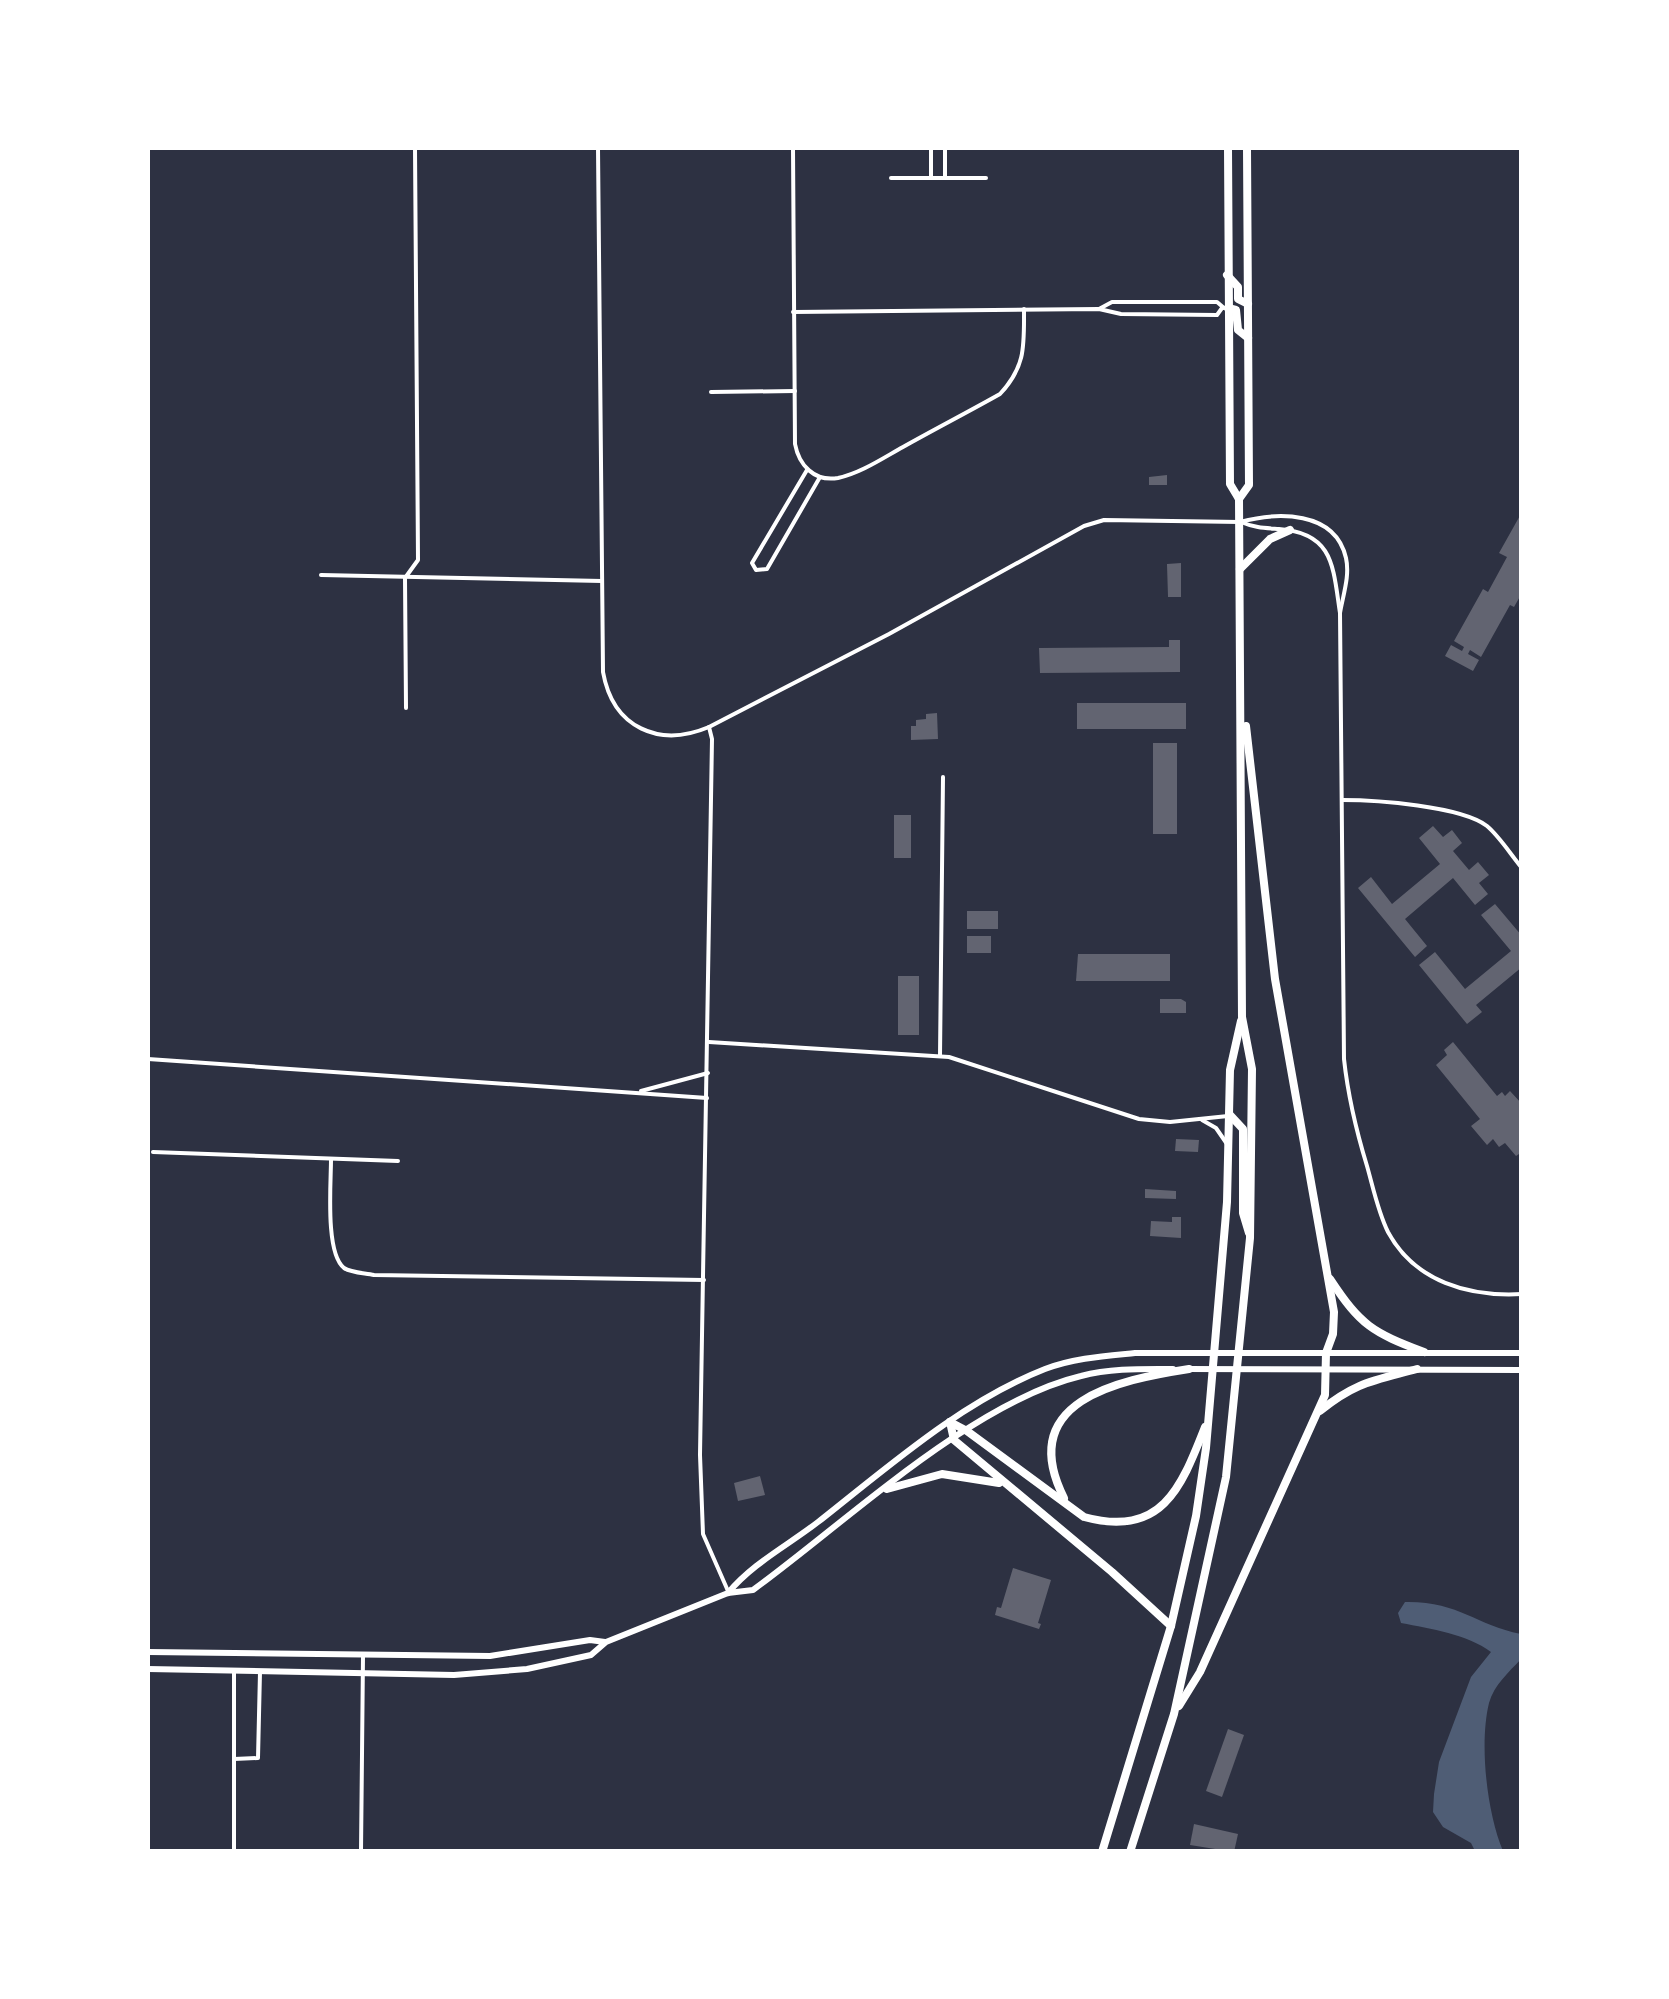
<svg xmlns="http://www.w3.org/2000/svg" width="1669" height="1999" font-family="'Source Serif 4',serif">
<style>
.water{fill:#4f5d75}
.building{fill:#626471}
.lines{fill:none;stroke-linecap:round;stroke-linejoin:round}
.minor{stroke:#fff;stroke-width:4}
.secondary{stroke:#fff;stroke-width:6}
.trunk{stroke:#fff;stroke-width:8}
</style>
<rect width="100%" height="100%" fill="#2d3142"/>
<path class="water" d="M1405,1602C1459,1601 1475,1625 1521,1634V1659C1509,1672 1494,1685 1489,1703C1479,1744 1487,1813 1503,1851H1475L1471,1843L1443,1827L1433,1812L1434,1794L1439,1762L1471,1677L1491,1652C1467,1634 1431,1629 1401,1623L1398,1613Z"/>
<g class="building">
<polygon points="1167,475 1167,485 1149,485 1149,477"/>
<polygon points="1522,512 1522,593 1514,607 1510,605 1481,657 1470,650 1468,654 1479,660 1473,671 1445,656 1451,645 1462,651 1464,647 1454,641 1483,589 1488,592 1507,557 1499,553"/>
<polygon points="1181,563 1181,597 1168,597 1167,564"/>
<polygon points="1169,640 1180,640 1180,672 1040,673 1039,648 1169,647"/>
<rect x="1077" y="703" width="109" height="26"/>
<polygon points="937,713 938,739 911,740 911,726 916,726 916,720 926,719 926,714"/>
<rect x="1153" y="743" width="24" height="91"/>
<rect x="894" y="815" width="17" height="43"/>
<polygon points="1433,826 1443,837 1452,830 1462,843 1453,851 1469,870 1478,862 1489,875 1479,883 1488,894 1475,905 1453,878 1405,919 1427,946 1415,957 1358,888 1371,877 1392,904 1440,864 1419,838"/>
<polygon points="1495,904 1522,936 1522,967 1476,1005 1482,1012 1467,1024 1419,965 1435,952 1465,989 1511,951 1481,915"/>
<rect x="967" y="911" width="31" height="18"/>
<rect x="967" y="936" width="24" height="17"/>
<polygon points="1078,954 1170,954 1170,981 1076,981"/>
<rect x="898" y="976" width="21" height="59"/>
<polygon points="1160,999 1181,999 1186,1002 1186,1013 1160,1013"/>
<polygon points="1453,1042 1497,1096 1502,1092 1505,1096 1510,1091 1522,1104 1522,1152 1516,1156 1505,1143 1499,1147 1493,1139 1487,1145 1471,1126 1480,1119 1436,1065 1447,1055 1444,1050"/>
<polygon points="1176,1139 1199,1140 1198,1152 1175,1151"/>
<polygon points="1145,1189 1176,1191 1176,1199 1145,1198"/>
<polygon points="1172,1217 1181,1217 1181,1238 1150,1236 1151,1221 1172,1222"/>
<polygon points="760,1476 765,1495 738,1501 734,1483"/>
<polygon points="1013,1568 1051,1580 1038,1623 1041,1624 1039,1629 995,1615 997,1607 1001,1608"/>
<polygon points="1228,1729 1244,1735 1222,1797 1206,1791"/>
<polygon points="1194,1824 1238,1834 1234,1852 1190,1845"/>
</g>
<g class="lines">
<g class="minor">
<path d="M598,148L603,672C613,728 659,748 709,727L889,634L1084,526L1104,520L1240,522C1277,512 1335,510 1346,558C1350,576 1343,595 1340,613"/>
<path d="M793,148L795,444C799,465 814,482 838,478C861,473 883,458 903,447C935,429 968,412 1000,394C1026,366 1024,346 1024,309"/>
<polyline points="931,148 931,177"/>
<polyline points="891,178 986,178"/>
<polyline points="945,178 945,148"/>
<polyline points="1099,309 1112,302 1217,302 1224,308"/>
<polyline points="793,312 1099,309 1121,314 1217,315 1222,308"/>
<polyline points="711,392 795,391"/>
<polyline points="807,470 752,563 756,570 767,569 820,477"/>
<path d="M1241,522C1255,528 1264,528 1279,529C1334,533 1333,567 1340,613L1344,1059C1348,1096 1356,1130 1367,1166C1373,1187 1378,1212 1388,1232C1415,1282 1469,1297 1522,1294"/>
<polyline points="321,575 602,581"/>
<polyline points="406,708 405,578 418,560 415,148"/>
<polyline points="709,727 712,739 700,1455 703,1534 728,1591"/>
<path d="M1342,800C1376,800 1461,806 1487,826C1500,837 1511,855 1522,868"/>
<polyline points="709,1042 949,1057 1139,1119 1170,1122 1228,1116"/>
<polyline points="940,1056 943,777"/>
<polyline points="148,1059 707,1098"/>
<polyline points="641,1091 708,1073"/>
<polyline points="1202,1120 1216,1128 1227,1144"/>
<polyline points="153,1152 398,1161"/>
<path d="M331,1160C331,1183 325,1253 344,1268C351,1273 365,1273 374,1275L704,1280"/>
<polyline points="234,1671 234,1852"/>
<polyline points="234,1759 258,1758 260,1672"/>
<polyline points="361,1852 363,1656"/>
</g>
<g class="secondary">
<polyline points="1185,1369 1522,1370"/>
<path d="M728,1593C753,1563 787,1546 818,1522C888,1467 961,1402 1045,1369C1074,1358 1105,1356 1135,1353H1522"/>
<polyline points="148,1652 490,1656 590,1640 605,1642"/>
<path d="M148,1669L454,1675L527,1669L591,1655L606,1642L728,1593L753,1590C845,1523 972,1402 1081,1376C1111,1368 1142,1369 1173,1369"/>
</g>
<g class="trunk">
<polyline points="1227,275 1238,287 1238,299 1248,304"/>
<polyline points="1228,308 1236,310 1238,330 1248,338"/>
<polyline points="1239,499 1249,485 1247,148"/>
<polyline points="1240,569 1270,539 1290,530"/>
<polyline points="1230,1115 1243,1129 1243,1213 1249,1233"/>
<path d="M1330,1279C1361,1326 1372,1332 1424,1352"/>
<path d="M1320,1411C1356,1382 1373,1381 1417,1369"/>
<path d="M950,1422L967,1431L1084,1517C1162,1538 1181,1488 1205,1427"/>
<polyline points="950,1422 954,1440 1112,1572 1171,1626"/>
<polyline points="887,1489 942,1474 999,1483"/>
<path d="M1064,1498C1015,1401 1118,1380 1189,1369"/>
<polyline points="1179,1706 1200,1672 1325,1395 1326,1353 1333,1334 1334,1312 1275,979 1246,726"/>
<polyline points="1102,1852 1171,1626 1196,1516 1206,1448 1227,1202 1230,1070 1241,1021"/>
<polyline points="1130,1852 1174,1714 1226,1477 1250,1238 1252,1069 1242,1017 1239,499 1230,484 1228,148"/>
</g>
</g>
<rect width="1669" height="1999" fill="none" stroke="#ffffff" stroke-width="300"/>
</svg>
